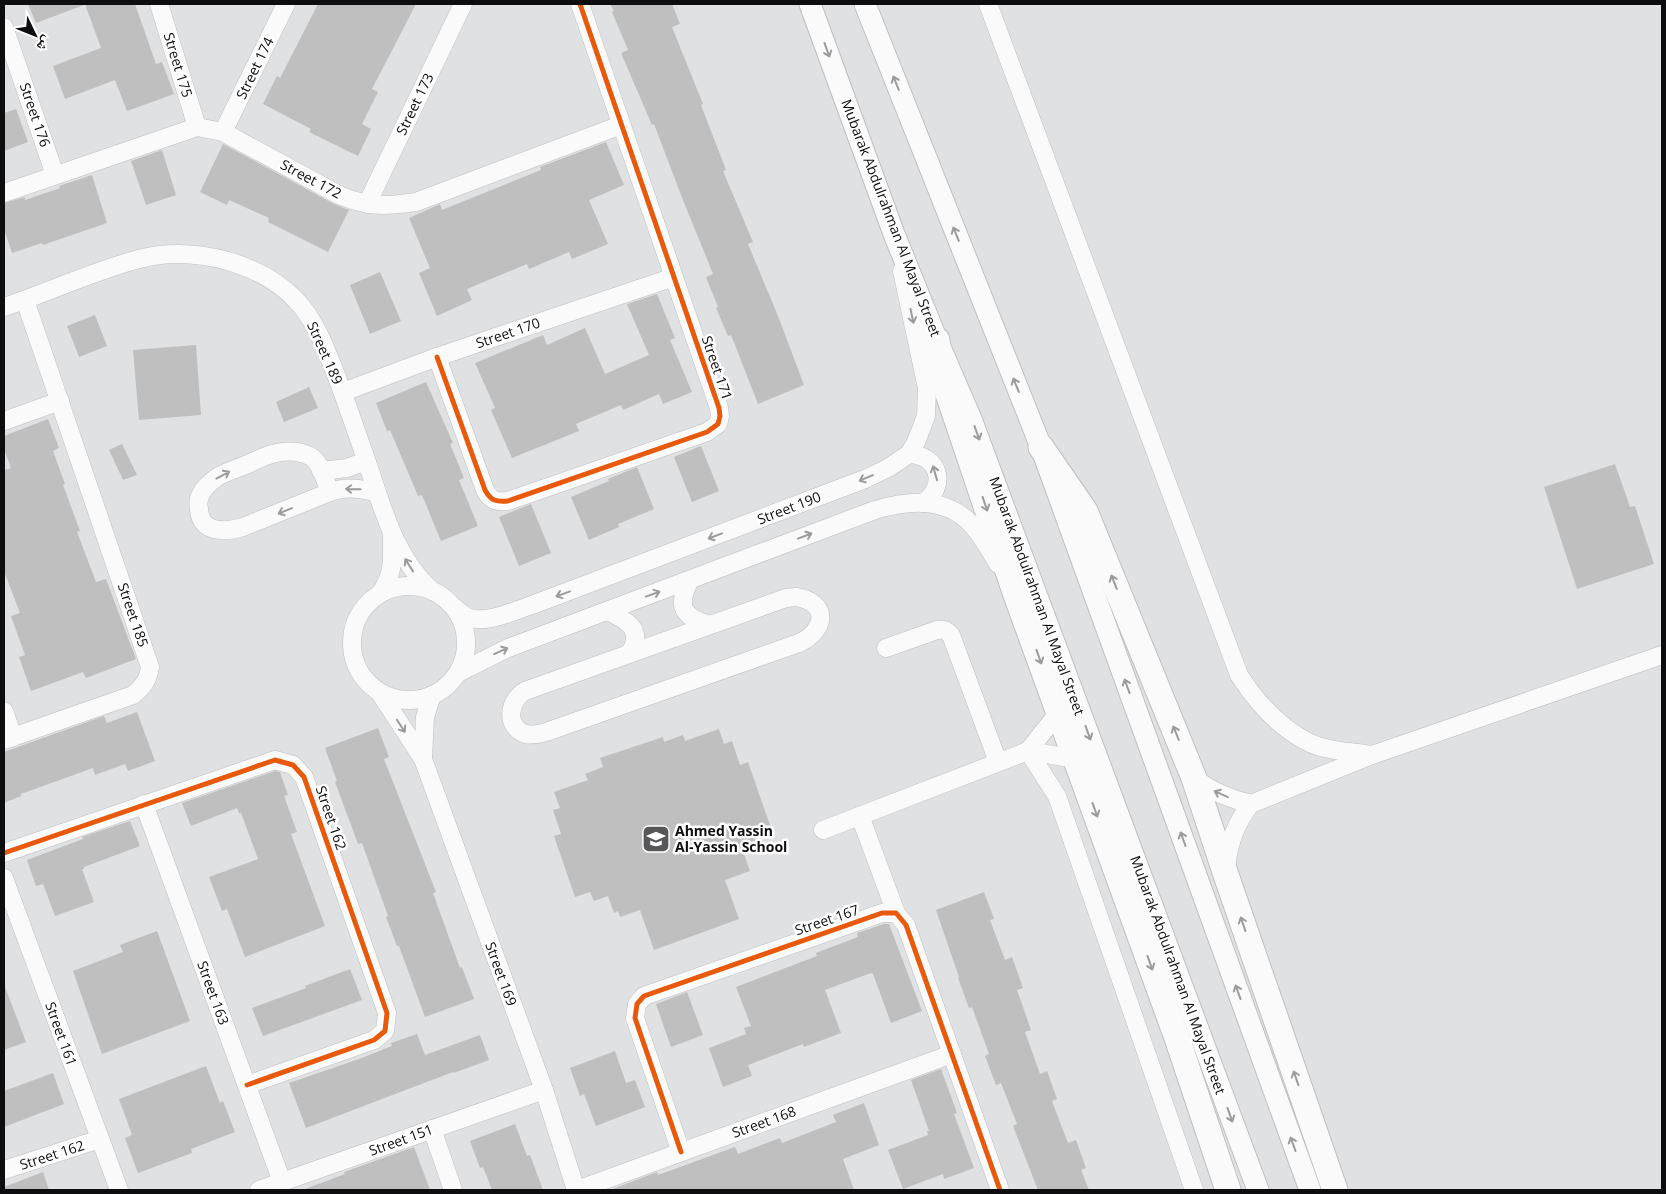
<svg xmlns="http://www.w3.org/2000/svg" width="1666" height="1194" font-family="'Open Sans','Noto Naskh Arabic',sans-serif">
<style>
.building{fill:#bfbfbf}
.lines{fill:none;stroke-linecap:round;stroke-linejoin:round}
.minor-casing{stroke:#bfbfc1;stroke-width:19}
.major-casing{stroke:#bfbfc1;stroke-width:23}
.highway-casing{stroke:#bfbfc1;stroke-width:27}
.minor{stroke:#fafafb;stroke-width:18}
.major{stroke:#fafafb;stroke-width:21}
.highway{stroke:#fafafb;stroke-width:25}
.cycleway-casing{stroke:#fff;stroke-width:8}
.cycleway{stroke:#e8590c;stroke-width:5}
.oneway{stroke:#9b9b9d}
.labels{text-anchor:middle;stroke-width:5;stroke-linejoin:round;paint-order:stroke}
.street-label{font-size:14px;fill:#0d0d0f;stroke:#fff}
.poi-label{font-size:14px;font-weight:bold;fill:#0d0d0f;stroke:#fff;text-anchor:start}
</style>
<rect width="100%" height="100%" fill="#e0e1e3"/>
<g class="building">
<polygon points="28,4 83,4 84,5 36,23"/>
<polygon points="85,4 135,4 156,64 162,62 174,94 127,111 115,80 65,99 53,66 101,48"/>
<polygon points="318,4 416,4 372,89 378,92 362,124 371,129 358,156 309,132 311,129 263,104 277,76 280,78"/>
<polygon points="610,4 672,4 680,24 672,27 703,104 701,105 726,170 723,171 753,242 748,244 778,316 804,385 758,404 731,335 728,336 716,308 718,307 706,277 713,274 681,195 654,124 652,125 621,53 628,50 612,12 614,11"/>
<polygon points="16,109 28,142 4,151 4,113"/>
<polygon points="606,142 624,185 589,200 608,244 572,259 569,252 529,269 527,264 467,289 472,300 437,316 419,273 430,268 409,218 440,204 442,210 541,170 540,167"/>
<polygon points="223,144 334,204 349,210 328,252 268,222 269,218 229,200 227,205 200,192"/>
<polygon points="162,150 176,195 146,205 131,161"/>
<polygon points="92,175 107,223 43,245 42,243 12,253 4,229 4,203 25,197 25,200 60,188 59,186"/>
<polygon points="380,272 401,321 370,334 350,285"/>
<polygon points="657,294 675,338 670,340 692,392 663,404 659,394 623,410 621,405 576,424 579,431 512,458 491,410 495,408 475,363 543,335 547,345 585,328 605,374 649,355 627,304"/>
<polygon points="95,315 107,346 79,357 67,326"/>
<polygon points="196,345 201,415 139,420 133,350"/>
<polygon points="426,382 453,443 450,444 464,478 459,480 478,526 441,541 422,495 418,496 390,430 387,431 376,403"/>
<polygon points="309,387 318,408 284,422 276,402"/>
<polygon points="48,419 59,448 53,451 65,484 63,485 80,531 77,532 96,582 106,579 136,659 86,678 83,672 31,691 19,657 25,655 11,616 20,613 5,574 4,574 4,470 11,468 4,449 4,436"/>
<polygon points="122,444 137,475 123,480 109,450"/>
<polygon points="701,446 719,491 692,502 674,457"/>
<polygon points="1615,464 1630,507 1635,506 1654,564 1577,589 1544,487"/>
<polygon points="637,467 654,509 618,524 619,527 589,540 571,497 609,481 608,479"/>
<polygon points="531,504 551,553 519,566 499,517"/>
<polygon points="137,712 155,761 128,771 125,764 95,775 93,768 21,794 21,796 4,803 4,752 104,716 107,723"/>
<polygon points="378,728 389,757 384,759 436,892 433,893 460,968 462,967 474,999 425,1017 399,946 397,946 386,917 388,916 362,843 358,844 335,782 337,781 325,748"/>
<polygon points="719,729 724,744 732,741 740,765 748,762 771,828 755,834 758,842 742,848 750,871 725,880 739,919 654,950 640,910 620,917 618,911 614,913 608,896 594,901 590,892 575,897 554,836 561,834 553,810 560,808 554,792 588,780 585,774 603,767 600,758 663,737 664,742 683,735 685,741"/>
<polygon points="275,771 280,772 288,795 284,796 297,832 291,834 325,926 245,957 227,909 222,911 209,877 258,859 241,813 239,813 237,808 191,826 182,803"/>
<polygon points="130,821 140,846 84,867 84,869 82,869 94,902 55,916 43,884 36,886 27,860 83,839 82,837"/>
<polygon points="984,892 994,919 990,920 1005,960 1012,957 1023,988 1017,990 1031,1030 1025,1032 1040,1074 1047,1071 1057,1099 1052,1101 1068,1143 1076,1140 1086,1168 1081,1170 1089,1190 1038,1190 1013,1126 1017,1124 1001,1083 996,1085 985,1056 989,1054 972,1007 969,1008 958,978 959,977 936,910"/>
<polygon points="884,924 889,924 922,1011 891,1023 873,974 871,973 825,990 841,1033 804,1047 803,1044 748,1065 752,1076 723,1087 709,1048 746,1034 744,1028 751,1026 736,987 817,956 816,953 858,937 857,933"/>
<polygon points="157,931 190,1021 102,1054 73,971 123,952 120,945"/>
<polygon points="350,969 362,1000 263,1036 252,1008 306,988 305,986"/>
<polygon points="4,987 5,987 26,1042 4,1050"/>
<polygon points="687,992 703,1035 671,1047 656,1004"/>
<polygon points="417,1034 425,1055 480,1035 489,1060 454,1073 453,1072 306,1128 289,1083 359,1059 392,1046 391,1043"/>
<polygon points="615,1051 626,1083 635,1080 645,1107 596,1126 584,1094 580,1096 570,1068"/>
<polygon points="206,1066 220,1103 223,1101 235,1132 191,1149 192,1153 138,1173 125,1138 132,1135 119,1099"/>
<polygon points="941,1069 957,1113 954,1114 974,1168 944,1179 943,1174 903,1189 888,1150 928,1135 927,1131 929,1131 911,1080"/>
<polygon points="53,1073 64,1104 4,1127 4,1091"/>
<polygon points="864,1103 879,1145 843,1159 854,1190 610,1190 657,1172 658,1175 735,1147 738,1154 780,1138 782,1143 836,1122 833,1115"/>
<polygon points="515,1124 527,1156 530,1155 543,1190 492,1190 483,1167 480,1168 470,1141"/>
<polygon points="414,1147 430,1190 306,1190 305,1189 345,1174 344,1172"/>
<polygon points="43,1172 49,1190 4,1190 4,1187"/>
</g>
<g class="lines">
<defs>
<g id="minor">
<polyline points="159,4 197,127"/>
<path d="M988,4L1239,675C1257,703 1278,727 1308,742C1325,751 1353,752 1372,755"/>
<polyline points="4,27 55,175"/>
<polyline points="223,132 286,4"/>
<path d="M4,193L197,127L223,132L339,195C347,198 356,202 365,203C382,207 400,204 416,202L621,125"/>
<polyline points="367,204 463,4"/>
<path d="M4,307C49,292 93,271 139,259C169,251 198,253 228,261C252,268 278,281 296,300C315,320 325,347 335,372C347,404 358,436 369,468C384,513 396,558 432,591"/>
<path d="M437,357L485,490C491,501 496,502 508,501L707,432L718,424L720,416L719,408L580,4"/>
<polyline points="343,392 437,357 674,277"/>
<polyline points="4,421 60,401"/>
<path d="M909,454C939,455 948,486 923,503"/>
<polyline points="321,471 347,468 366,461"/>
<path d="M330,492C325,481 322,466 313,458C303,451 288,450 276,453C266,455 257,460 248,464C239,468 228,471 219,476C213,480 204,487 201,494C198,499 198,504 199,509C200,534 226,532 243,527L330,492C345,486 361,488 377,493"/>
<path d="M690,580C676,606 682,617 710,625"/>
<circle cx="409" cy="643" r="57"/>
<path d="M381,593C394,571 392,563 392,538"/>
<path d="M796,597C829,602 827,630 799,643L549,731C542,733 533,736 526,734C504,727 509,700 525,691L786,598Z"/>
<path d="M454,607C459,611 464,617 470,618C490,623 513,611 532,605L865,479L888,468L909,454L916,442L926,416L927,388L902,271"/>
<path d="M608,611C628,621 644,630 630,653"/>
<path d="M886,648L937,630C944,629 946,630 951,635L998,762"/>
<path d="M458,673L508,648L875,510C908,500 947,497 972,525C983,537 990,551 998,564"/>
<polyline points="380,693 423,759 544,1090 576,1190"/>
<polyline points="4,711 13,737"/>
<path d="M4,740L133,695C144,686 148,680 150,667L25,300"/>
<polyline points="1028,751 1057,796 1194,1190"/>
<polyline points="1028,751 1076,759"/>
<polyline points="423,759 425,717 432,695"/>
<path d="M1194,778C1213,792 1228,798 1251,804"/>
<polyline points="144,804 282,1182"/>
<polyline points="860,816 896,913 906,925 1000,1190"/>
<polyline points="823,830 1028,751 1059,712"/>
<polyline points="4,853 275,760 293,765 304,777 387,1013 385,1031 374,1040 247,1085"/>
<path d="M1226,870C1228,845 1235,823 1251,804L1372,755L1662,655"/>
<polyline points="4,878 119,1190"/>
<polyline points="432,1129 453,1190"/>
<polyline points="681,1152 635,1018 637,1004 644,996 882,913 896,913"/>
<polyline points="4,1170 100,1139"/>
<polyline points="259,1190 544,1090"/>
<polyline points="577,1190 952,1054"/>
</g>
<g id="major">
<polyline points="810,4 894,234 937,340 971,419 1258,1190"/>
<polyline points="865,4 1041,447 1310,1190"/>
</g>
<g id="highway">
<polyline points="937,340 941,373 1016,595 1177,1038 1228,1190"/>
<polyline points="1041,447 1085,511 1194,778 1226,875 1335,1190"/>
</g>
</defs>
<use href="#minor" class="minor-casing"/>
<use href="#major" class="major-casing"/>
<use href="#highway" class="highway-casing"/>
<use href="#minor" class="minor"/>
<use href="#major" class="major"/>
<use href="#highway" class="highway"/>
<defs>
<g id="cycleway">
<path d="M437,357L485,490C491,501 496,502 508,501L707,432L718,424L720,416L719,408L580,4"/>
<polyline points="4,853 275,760 293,765 304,777 387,1013 385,1031 374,1040 247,1085"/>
<polyline points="681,1152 635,1018 637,1004 644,996 882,913 896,913 906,925 1000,1190"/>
</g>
</defs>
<use href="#cycleway" class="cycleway-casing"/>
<use href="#cycleway" class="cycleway"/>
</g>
<defs><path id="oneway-shaft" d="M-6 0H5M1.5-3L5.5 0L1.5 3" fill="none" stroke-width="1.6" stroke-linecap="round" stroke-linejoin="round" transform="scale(1.25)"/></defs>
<g class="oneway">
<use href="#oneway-shaft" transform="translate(827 50) rotate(70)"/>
<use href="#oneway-shaft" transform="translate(896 83) rotate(-112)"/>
<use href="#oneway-shaft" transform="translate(956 234) rotate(-112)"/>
<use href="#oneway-shaft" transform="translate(912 316) rotate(78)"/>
<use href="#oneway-shaft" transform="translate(1016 385) rotate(-112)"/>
<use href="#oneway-shaft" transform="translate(977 433) rotate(70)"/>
<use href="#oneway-shaft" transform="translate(935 473) rotate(-106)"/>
<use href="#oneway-shaft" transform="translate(223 475) rotate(-28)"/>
<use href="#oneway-shaft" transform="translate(866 478) rotate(157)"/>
<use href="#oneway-shaft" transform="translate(353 489) rotate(-179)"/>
<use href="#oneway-shaft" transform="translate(985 504) rotate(71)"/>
<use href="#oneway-shaft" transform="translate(285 511) rotate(158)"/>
<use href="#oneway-shaft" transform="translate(715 536) rotate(159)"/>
<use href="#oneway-shaft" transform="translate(805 536) rotate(-21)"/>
<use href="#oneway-shaft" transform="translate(409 565) rotate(-122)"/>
<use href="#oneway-shaft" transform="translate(1114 582) rotate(-112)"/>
<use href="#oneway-shaft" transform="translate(563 594) rotate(160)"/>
<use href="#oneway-shaft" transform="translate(653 594) rotate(-20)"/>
<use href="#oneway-shaft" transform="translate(501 651) rotate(-24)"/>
<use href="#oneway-shaft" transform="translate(1039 657) rotate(70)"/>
<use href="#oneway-shaft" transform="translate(1127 686) rotate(-110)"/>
<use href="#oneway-shaft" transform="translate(401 726) rotate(57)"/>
<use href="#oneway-shaft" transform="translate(1088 733) rotate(70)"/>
<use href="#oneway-shaft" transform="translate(1176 733) rotate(-112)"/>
<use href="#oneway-shaft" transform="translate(1221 794) rotate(-156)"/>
<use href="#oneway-shaft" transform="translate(1095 810) rotate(70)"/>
<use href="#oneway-shaft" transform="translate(1183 839) rotate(-110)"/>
<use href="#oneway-shaft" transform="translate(1243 924) rotate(-109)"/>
<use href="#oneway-shaft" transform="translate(1150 963) rotate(70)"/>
<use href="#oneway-shaft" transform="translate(1238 992) rotate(-110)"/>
<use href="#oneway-shaft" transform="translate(1296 1078) rotate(-109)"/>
<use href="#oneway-shaft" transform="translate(1230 1115) rotate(70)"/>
<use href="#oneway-shaft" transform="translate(1293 1144) rotate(-110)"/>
</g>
<defs>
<symbol id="school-square" viewBox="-11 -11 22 22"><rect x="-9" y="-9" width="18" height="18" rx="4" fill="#575759" stroke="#fff"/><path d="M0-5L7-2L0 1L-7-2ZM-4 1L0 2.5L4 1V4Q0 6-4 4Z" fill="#fff"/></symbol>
</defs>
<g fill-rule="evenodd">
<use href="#school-square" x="640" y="823" width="32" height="32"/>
</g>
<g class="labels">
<g class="street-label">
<text transform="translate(178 65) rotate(73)" y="5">Street 175</text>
<text transform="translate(255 68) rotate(-64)" y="5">Street 174</text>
<text transform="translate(415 104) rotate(-64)" y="5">Street 173</text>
<text transform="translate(35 115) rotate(71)" y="5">Street 176</text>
<text transform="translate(311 179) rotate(28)" y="5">Street 172</text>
<text transform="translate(891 218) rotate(69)" y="5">Mubarak Abdulrahman Al Mayal Street</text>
<text transform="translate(508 333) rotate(-19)" y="5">Street 170</text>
<text transform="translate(325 353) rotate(66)" y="5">Street 189</text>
<text transform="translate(717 368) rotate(71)" y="5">Street 171</text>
<text transform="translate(789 508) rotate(-21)" y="5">Street 190</text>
<text transform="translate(1037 596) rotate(70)" y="5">Mubarak Abdulrahman Al Mayal Street</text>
<text transform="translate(133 615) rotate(71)" y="5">Street 185</text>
<text transform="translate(331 818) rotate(71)" y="5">Street 162</text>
<text transform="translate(827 920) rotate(-19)" y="5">Street 167</text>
<text transform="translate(501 974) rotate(70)" y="5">Street 169</text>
<text transform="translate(1178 975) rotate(70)" y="5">Mubarak Abdulrahman Al Mayal Street</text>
<text transform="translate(213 993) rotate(70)" y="5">Street 163</text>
<text transform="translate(61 1034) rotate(70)" y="5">Street 161</text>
<text transform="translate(764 1122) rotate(-20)" y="5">Street 168</text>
<text transform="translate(401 1140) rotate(-20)" y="5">Street 151</text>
<text transform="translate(52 1155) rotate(-18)" y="5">Street 162</text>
</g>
<g class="poi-label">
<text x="675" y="836">Ahmed Yassin<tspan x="675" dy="16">Al-Yassin School</tspan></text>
</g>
</g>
<rect width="1666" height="1194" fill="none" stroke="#0d0d0f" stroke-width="10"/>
<g transform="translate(35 35) rotate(133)" stroke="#ffffff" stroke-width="4" paint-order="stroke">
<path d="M0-4L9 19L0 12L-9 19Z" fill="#0d0d0f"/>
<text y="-8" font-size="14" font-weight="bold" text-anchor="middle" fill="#0d0d0f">ش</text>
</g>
</svg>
